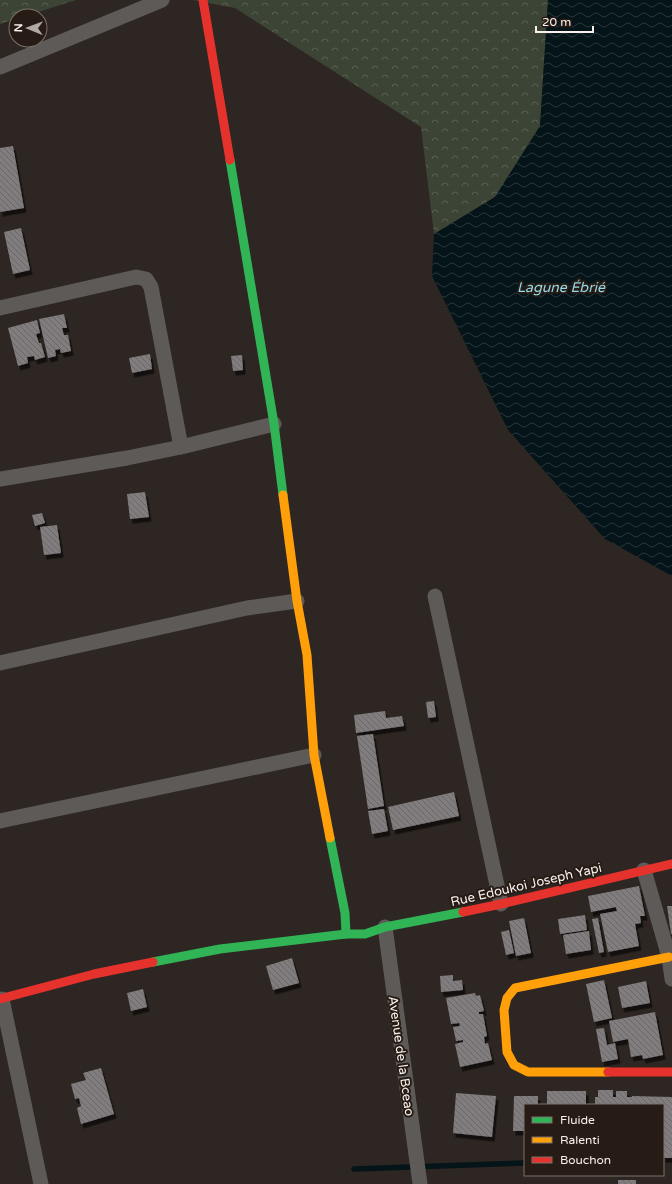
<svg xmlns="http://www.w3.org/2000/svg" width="672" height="1184" font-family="'Varela Round',sans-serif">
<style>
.forest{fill:url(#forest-crowns)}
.water{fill:url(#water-waves)}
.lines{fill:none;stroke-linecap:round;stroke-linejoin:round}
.stream{stroke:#041418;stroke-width:5.5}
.building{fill:url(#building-back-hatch);filter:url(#shadow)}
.street{stroke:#5d5a58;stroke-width:15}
.fast{stroke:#30b455;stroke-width:9}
.slow{stroke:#ff9f0a;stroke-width:9}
.jam{stroke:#e5322d;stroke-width:9}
.labels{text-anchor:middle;stroke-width:4;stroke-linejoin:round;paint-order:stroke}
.street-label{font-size:13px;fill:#f8f0eb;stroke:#271c15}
.water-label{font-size:14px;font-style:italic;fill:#93d9e6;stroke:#271c15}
</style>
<defs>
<pattern id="forest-crowns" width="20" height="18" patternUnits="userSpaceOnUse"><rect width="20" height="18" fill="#3c4535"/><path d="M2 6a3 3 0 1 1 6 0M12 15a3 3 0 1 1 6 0" fill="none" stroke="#596052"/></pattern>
<pattern id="water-waves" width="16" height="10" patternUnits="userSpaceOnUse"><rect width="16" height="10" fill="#041418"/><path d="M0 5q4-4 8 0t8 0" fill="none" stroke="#29363a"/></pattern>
<pattern id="building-back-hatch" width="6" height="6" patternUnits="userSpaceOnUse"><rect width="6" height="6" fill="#817c7d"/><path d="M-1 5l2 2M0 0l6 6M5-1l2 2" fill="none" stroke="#6b6767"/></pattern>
<filter id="shadow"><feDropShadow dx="2.5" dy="4.5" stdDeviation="0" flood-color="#0009"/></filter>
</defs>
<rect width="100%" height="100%" fill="#2d2622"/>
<g class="forest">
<polygon points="0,0 76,0 26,16 16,16 16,19 0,24"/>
<polygon points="193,0 548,0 540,126 495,197 434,234 421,127 235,8"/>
</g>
<polygon class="water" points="548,0 672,0 672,576 605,539 508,430 432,276 434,234 495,197 540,126"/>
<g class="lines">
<polyline class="stream" points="354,1169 525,1163"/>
</g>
<g class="building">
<polygon points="13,146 24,208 0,212 0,148"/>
<polygon points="21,228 30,270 13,274 4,232"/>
<polygon points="64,314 67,328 62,328 64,335 68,335 71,351 61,353 60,349 55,350 56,356 48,358 39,319"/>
<polygon points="37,320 40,333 36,334 39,343 41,343 45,357 35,360 34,356 27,357 28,363 18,366 8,328"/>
<polygon points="150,354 152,369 132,373 129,358"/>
<polygon points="242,355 243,370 233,371 231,356"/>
<polygon points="145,492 149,517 130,519 127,494"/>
<polygon points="42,513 45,523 35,526 32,515"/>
<polygon points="57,525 61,553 44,555 40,527"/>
<polygon points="434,701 436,717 428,718 426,702"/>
<polygon points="385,711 386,718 402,716 404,726 356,733 354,715"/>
<polygon points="373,734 384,806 368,809 357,736"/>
<polygon points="454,792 459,816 393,830 388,807"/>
<polygon points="384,809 388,831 372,834 368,811"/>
<polygon points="639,886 645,916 640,916 641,923 635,924 639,946 608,952 600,914 617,911 616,907 591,912 588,896"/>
<polygon points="667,906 672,906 672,934 671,934"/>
<polygon points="585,915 587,930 560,934 558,919"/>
<polygon points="524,918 531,953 516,956 509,921"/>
<polygon points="598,918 604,952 599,953 592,919"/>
<polygon points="509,930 514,953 506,955 501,932"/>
<polygon points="589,931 591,950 566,954 563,935"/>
<polygon points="292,958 299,983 273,990 266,966"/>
<polygon points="453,975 453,981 462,980 463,990 441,992 440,976"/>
<polygon points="604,980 612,1018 594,1022 586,984"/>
<polygon points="646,981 650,1003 622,1008 618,987"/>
<polygon points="143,989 147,1007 131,1011 127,993"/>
<polygon points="475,993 476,996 480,995 484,1011 479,1012 479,1014 483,1014 487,1036 484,1037 485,1044 488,1043 492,1060 460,1067 455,1044 463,1042 463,1040 456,1041 453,1027 460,1026 459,1023 451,1024 446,998"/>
<polygon points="655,1012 663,1055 643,1059 642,1055 631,1057 628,1039 613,1042 609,1021"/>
<polygon points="604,1028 607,1045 615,1043 618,1059 602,1062 596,1029"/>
<polygon points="101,1068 114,1114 81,1124 77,1108 81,1106 79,1098 75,1099 71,1084 86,1080 83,1073"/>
<polygon points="598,1090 613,1090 613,1097 616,1097 616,1091 627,1091 627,1097 632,1097 632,1105 595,1105 595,1097 598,1097"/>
<rect x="547" y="1091" width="39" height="14"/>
<polygon points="456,1093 496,1096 492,1137 453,1133"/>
<polygon points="514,1096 538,1096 538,1105 525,1105 525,1131 513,1131"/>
<polygon points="632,1096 672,1097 672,1158 663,1158 663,1105 632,1105"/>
<rect x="618" y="1180" width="18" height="4"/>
</g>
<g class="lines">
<g class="street">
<polyline points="0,67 162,0"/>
<polyline points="0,308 136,277 146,279 151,287 181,447"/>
<polyline points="0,479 127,458 181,447 274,424"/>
<polyline points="435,596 501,904"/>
<polyline points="0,663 247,608 297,601"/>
<polyline points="0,821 314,755"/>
<polyline points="644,870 669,957 672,979"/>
<polyline points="385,927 420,1184"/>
<polyline points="2,999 41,1184"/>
</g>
<g class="fast">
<polyline points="230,160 274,424 283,495"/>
<polyline points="330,838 345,913 346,934"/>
<polyline points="153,962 220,949 346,934 365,934 385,927 463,912"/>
</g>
<g class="slow">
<polyline points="283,495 297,601 307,655 314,755 330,838"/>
<polyline points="608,1072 528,1072 514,1065 507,1052 504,1010 507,998 515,988 669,957"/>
</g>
<g class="jam">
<polyline points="203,0 230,160"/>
<polyline points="463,912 501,904 672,864"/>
<polyline points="0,999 94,974 153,962"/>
<polyline points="608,1072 672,1072"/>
</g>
</g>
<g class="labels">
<g class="street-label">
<text transform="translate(526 884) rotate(-13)" y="5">Rue Edoukoi Joseph Yapi</text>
<text transform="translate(402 1056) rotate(82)" y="5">Avenue de la Bceao</text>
</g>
<g class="water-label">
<text x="561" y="292">Lagune Ébrié</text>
</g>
</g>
<rect x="524" y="1104" width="140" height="72" fill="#271c15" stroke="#7b716b"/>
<rect x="532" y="1117" width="20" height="6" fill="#30b455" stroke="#7b716b"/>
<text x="560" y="1124" font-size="12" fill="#f8f0eb">Fluide</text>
<rect x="532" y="1137" width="20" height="6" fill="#ff9f0a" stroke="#7b716b"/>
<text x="560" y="1144" font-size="12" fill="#f8f0eb">Ralenti</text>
<rect x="532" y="1157" width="20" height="6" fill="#e5322d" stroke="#7b716b"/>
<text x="560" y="1164" font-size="12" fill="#f8f0eb">Bouchon</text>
<g transform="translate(28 28) rotate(271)"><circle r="19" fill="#271c15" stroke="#7b716b"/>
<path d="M0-3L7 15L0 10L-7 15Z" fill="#b1a9a5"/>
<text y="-6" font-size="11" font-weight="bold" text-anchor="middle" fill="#f8f0eb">N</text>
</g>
<path d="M536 26v6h57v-6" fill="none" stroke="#f8f0eb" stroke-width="2"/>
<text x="542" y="26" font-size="12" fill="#f8f0eb" stroke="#271c15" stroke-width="3" paint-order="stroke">20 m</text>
</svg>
